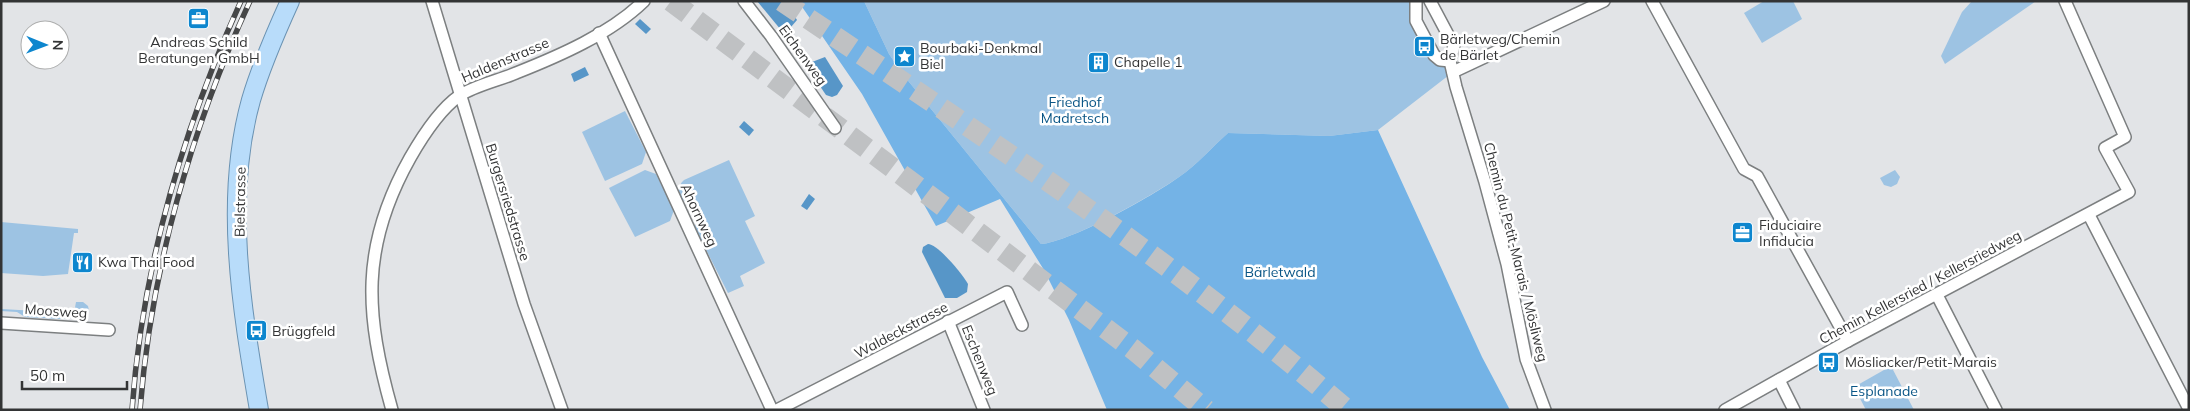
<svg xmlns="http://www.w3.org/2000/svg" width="2190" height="411" font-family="Mulish,sans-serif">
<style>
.green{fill:#9dc3e3}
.forest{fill:#74b3e6}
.water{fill:#5796c8}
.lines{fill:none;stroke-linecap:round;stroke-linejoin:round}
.motorway-tunnel{stroke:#bfc1c3;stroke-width:21;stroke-dasharray:21 11;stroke-linecap:butt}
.minor-casing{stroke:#7c7f80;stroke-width:14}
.primary-casing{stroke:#6a92b2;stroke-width:20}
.minor{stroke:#fff;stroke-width:11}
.primary{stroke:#b8dcfa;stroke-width:18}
.rail-casing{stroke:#464748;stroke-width:5.5}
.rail{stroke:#fff;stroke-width:4;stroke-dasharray:11;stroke-linecap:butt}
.labels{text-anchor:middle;stroke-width:5;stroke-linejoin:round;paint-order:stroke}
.poi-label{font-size:14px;fill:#333435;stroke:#fff;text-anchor:start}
.street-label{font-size:14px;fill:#333435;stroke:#fff}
.park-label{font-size:14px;fill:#0a5686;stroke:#fff}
</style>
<rect width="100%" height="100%" fill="#e2e4e7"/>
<g class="green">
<path d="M864,1H1416V21L1453,72L1378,130L1329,136L1228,133C1212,147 1197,165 1179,177C1152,196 1070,242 1041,244L905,77L889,54Z"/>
<polygon points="1764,1 1793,1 1802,19 1762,43 1744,13"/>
<polygon points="1972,1 2036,1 1945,64 1941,56 1962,12"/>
<polygon points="625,111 646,152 642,164 605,181 582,132"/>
<path d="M729,160L755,216L745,221L765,263L740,276L744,286L728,293L694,226L706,220C702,211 699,203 687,205L684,200L680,199C678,192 678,185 684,180Z"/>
<polygon points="645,170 656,174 674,210 670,221 635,237 609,188"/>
<polygon points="1895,170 1900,177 1897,184 1891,187 1884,185 1880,178"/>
<polygon points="1,222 78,229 78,233 74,233 68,274 43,276 1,273"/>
<polygon points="76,302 83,302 88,306 89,311 85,316 59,319 25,317 17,312 1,311 1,309 74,313"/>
<polygon points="1891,366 1914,410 1866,410 1854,387"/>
</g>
<path class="forest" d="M798,1H864L889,54L905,77L1041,244C1070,242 1153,196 1179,177C1197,165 1212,147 1228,133L1329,136L1378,130L1482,357L1510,410H1107L1069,320L1044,270L1000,199L936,226L862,94Z"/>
<g class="water">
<polygon points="757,1 785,1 797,20 791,27 781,30"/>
<polygon points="640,19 651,29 646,34 635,24"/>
<polygon points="825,57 843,86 837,95 832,97 826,95 809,70 812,62"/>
<polygon points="585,67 589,75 574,82 571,74"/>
<polygon points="744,121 754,130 749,136 739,127"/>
<polygon points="809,194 815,199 807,210 801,206"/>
<path d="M928,244C938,244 963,275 968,284L967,292L957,298H945L922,252L923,247Z"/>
</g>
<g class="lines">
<g class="motorway-tunnel">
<polyline points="671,1 1134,350 1206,410"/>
<path d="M782,1C975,131 1171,258 1347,410"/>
</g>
<defs>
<g id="minor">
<polyline points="432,1 524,304 562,410"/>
<polyline points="744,1 771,36 835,128"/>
<polyline points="1416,1 1416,21 1434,55 1440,60 1450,61"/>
<polyline points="1430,1 1454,46 1450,61 1456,87 1485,182 1507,264 1526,359 1545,410"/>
<polyline points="1652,1 1744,169 1757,176 1848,341"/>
<polyline points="599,33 772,410"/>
<polyline points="1453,72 1604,1"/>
<polyline points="2089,215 2189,409"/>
<polyline points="1937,295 1996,410"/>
<polyline points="948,321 984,410"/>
<polyline points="1,323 109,330"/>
<polyline points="1779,380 1794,410"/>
<path d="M392,410C365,314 360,247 410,158C422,137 439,110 459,96C473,86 500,80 516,73C559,56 610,34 644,1"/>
<polyline points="777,410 1007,292 1022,325"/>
<polyline points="1725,410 1848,341 2129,192 2105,148 2125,137 2065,1"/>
</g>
<path id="primary" d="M259,410C242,310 223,200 251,100C261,66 275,34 290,1"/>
</defs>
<use href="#minor" class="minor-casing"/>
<use href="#primary" class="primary-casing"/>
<use href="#minor" class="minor"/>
<use href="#primary" class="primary"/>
<defs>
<g id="rail">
<path d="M132,410C142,269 183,129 241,1"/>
<path d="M140,410C151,269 191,129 250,1"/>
</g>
</defs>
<use href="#rail" class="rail-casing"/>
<use href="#rail" class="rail"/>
</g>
<defs>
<symbol id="office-square" viewBox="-11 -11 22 22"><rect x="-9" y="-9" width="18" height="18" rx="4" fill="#0d86ce" stroke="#fff"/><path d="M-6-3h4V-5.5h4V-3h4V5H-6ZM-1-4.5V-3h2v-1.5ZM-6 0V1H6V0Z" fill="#fff"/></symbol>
<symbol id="bus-square" viewBox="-11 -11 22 22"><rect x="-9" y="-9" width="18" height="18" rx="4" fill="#0d86ce" stroke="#fff"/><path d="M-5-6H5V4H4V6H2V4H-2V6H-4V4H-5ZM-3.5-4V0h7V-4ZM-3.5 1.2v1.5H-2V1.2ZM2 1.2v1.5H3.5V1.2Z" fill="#fff"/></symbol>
<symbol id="sight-square" viewBox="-11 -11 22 22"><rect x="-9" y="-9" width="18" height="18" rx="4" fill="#0d86ce" stroke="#fff"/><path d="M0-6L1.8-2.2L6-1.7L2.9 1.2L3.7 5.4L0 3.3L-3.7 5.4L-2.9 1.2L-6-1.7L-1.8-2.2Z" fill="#fff"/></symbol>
<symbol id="building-square" viewBox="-11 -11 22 22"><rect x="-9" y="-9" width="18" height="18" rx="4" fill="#0d86ce" stroke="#fff"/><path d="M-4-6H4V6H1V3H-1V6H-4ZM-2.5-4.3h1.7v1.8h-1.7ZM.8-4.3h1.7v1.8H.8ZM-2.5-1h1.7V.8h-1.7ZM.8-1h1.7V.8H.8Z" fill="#fff"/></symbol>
<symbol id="restaurant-square" viewBox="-11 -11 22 22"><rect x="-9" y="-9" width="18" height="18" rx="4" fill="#0d86ce" stroke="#fff"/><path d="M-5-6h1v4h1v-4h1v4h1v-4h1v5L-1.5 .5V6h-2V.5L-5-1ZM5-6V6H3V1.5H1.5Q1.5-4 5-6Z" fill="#fff"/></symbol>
</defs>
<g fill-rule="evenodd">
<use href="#office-square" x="186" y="6" width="25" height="25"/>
<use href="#bus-square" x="1412" y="34" width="25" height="25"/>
<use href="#sight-square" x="892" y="44" width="25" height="25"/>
<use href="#building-square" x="1086" y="50" width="25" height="25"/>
<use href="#office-square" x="1730" y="220" width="25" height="25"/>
<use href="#restaurant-square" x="70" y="250" width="25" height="25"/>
<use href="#bus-square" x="244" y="318" width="25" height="25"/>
<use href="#bus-square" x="1816" y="350" width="25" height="25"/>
</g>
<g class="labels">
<g class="poi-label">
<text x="1440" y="44">Bärletweg/Chemin<tspan x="1440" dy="16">de Bärlet</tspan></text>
<text x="199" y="47" text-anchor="middle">Andreas Schild<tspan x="199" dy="16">Beratungen GmbH</tspan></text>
<text x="920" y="53">Bourbaki-Denkmal<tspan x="920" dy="16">Biel</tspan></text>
<text x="1114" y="67">Chapelle 1</text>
<text x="1759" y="230">Fiduciaire<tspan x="1759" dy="16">Infiducia</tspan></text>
<text x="98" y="267">Kwa Thai Food</text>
<text x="272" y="336">Brüggfeld</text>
<text x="1845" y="367">Mösliacker/Petit-Marais</text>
</g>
<g class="street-label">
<text transform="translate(803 55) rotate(54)" y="5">Eichenweg</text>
<text transform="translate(505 60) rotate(-23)" y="5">Haldenstrasse</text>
<text transform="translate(240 202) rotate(-89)" y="5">Bielstrasse</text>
<text transform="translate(508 202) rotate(73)" y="5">Burgersriedstrasse</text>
<text transform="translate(699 215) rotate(65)" y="5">Ahornweg</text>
<text transform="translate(1516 252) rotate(76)" y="5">Chemin du Petit-Marais / Mösliweg</text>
<text transform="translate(1920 287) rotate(-28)" y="5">Chemin Kellersried / Kellersriedweg</text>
<text transform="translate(56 311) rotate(4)" y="5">Moosweg</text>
<text transform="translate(901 330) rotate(-28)" y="5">Waldeckstrasse</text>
<text transform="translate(980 360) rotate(68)" y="5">Eschenweg</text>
</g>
<g class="park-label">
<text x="1075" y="107">Friedhof<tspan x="1075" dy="16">Madretsch</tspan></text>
<text x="1280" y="277">Bärletwald</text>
<text x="1884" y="396">Esplanade</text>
</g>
</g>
<rect width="2190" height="411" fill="none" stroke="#333435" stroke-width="5"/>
<g transform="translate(45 45) rotate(91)"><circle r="24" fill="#ffffff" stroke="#adaeae"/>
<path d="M0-4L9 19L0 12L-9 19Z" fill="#0d86ce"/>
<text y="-8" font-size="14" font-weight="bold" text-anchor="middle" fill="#333435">N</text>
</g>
<path d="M22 381v8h105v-8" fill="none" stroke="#333435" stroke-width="2.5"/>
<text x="30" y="381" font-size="15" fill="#333435" stroke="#ffffff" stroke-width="4" paint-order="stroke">50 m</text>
</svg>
